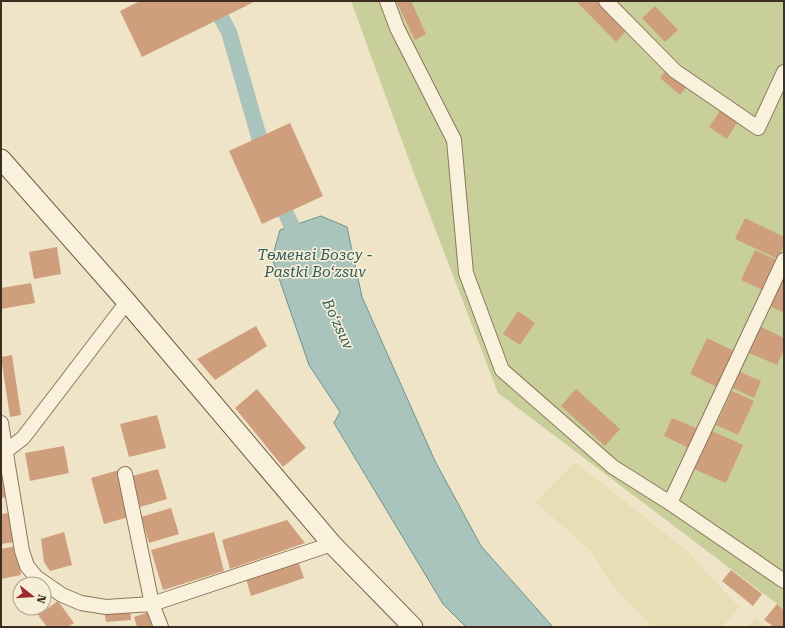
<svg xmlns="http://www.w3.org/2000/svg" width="785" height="628" font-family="'Roboto Serif',serif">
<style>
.farmland{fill:#e6deb5}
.green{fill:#c9cf9b}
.water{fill:#a9c4bc;stroke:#6f938a}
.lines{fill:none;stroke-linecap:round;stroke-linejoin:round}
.canal{stroke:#a9c4bc;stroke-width:16}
.building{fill:#cf9f7d}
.minor-casing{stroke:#8d765c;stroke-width:16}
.secondary-casing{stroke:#6f573f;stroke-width:21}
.minor{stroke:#faf1dc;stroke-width:14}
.secondary{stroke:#faf1dc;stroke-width:19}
.labels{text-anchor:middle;stroke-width:3.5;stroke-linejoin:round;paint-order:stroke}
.water-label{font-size:15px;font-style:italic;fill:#2f5d5a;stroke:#f7eed8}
</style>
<rect width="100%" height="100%" fill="#f0e4c8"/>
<g class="farmland">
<polygon points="575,462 687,551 739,607 722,627 652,627 613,586 590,550 535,502"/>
<polygon points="755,617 768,627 747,627"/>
</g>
<polygon class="green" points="351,1 784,1 784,609 498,393 413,171"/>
<polygon class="water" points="321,216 347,227 362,297 435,461 481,546 553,627 466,627 443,604 334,423 340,412 309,365 272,258 280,230"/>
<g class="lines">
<g class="canal">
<polyline points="212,1 229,32 265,158"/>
<polyline points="277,193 301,247"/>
</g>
</g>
<g class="building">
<polygon points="140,1 256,1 142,57 120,11"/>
<polygon points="396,1 411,1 426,34 415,40"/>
<polygon points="576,1 602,1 629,28 616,42"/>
<polygon points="655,6 678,30 665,42 642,18"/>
<polygon points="668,68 688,85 680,95 660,78"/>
<polygon points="722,108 739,120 727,139 709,127"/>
<polygon points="290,123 323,196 262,224 229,151"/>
<polygon points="745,218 784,237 784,245 778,259 735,239"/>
<polygon points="57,247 61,274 34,279 29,252"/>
<polygon points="755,250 777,260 763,290 741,280"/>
<polygon points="784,277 784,313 770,306"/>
<polygon points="31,283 35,303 1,309 1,288"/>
<polygon points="518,311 535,323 520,345 503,334"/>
<polygon points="256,326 267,346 215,380 197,359"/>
<polygon points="761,327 784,338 784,350 777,365 749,353"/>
<polygon points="707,338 734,351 717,387 690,374"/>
<polygon points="12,355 21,415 10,417 1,357"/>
<polygon points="740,372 761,381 754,398 733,388"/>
<polygon points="257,389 306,448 283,467 235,408"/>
<polygon points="576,389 620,429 605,446 561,406"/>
<polygon points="732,391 754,401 738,435 716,425"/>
<polygon points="157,415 166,448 129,457 120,424"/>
<polygon points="672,418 698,429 689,448 664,436"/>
<polygon points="712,431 743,445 726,483 694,469"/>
<polygon points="64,446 69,473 30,481 25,453"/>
<polygon points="3,469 7,497 1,498 1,470"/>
<polygon points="158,469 167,499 140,507 132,476"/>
<polygon points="119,470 132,516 104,524 91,478"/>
<polygon points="171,508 179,534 149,543 141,517"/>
<polygon points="9,513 15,542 1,544 1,514"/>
<polygon points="287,520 305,543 230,569 222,540"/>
<polygon points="64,532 72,565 50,571 44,562 41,539"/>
<polygon points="214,532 224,571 163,590 151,550"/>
<polygon points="16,546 21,575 1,579 1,549"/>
<polygon points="298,561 304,578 251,596 246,579"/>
<polygon points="731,570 762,594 753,606 722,581"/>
<polygon points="58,601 74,623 68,627 47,627 38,615"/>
<polygon points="777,604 784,610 784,627 774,627 764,620"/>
<polygon points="130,607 131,620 106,622 104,609"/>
<polygon points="149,612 155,627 137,627 134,617"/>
</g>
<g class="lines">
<defs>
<g id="minor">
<polyline points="387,1 397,28 454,140 466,273 502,370 613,467 670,503 784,581"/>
<polyline points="606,1 675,71 758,128 784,72"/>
<polyline points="1,423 22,551 27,566 36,577 62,595 81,603 106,607 152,604 332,544"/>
<polyline points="6,451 23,438 127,302"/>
<polyline points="125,474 152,604 161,627"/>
<polyline points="670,503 784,260"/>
</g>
<polyline id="secondary" points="1,159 127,302 332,544 413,627"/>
</defs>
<use href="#minor" class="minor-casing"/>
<use href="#secondary" class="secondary-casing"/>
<use href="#minor" class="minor"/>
<use href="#secondary" class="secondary"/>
</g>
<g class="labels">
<g class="water-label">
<text x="315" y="260">Төменгі Бозсу -<tspan x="315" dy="17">Pastki Boʻzsuv</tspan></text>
<text transform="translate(338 324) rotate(65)" y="5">Boʻzsuv</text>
</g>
</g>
<rect width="785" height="628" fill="none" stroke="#3d2e20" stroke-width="4"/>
<g transform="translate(32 596) rotate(107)"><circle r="19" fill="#f7eed8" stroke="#ada18e"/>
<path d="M0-3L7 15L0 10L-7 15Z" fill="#9e2a2b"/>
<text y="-6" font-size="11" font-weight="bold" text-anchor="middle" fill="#3d2e20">N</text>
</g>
</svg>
